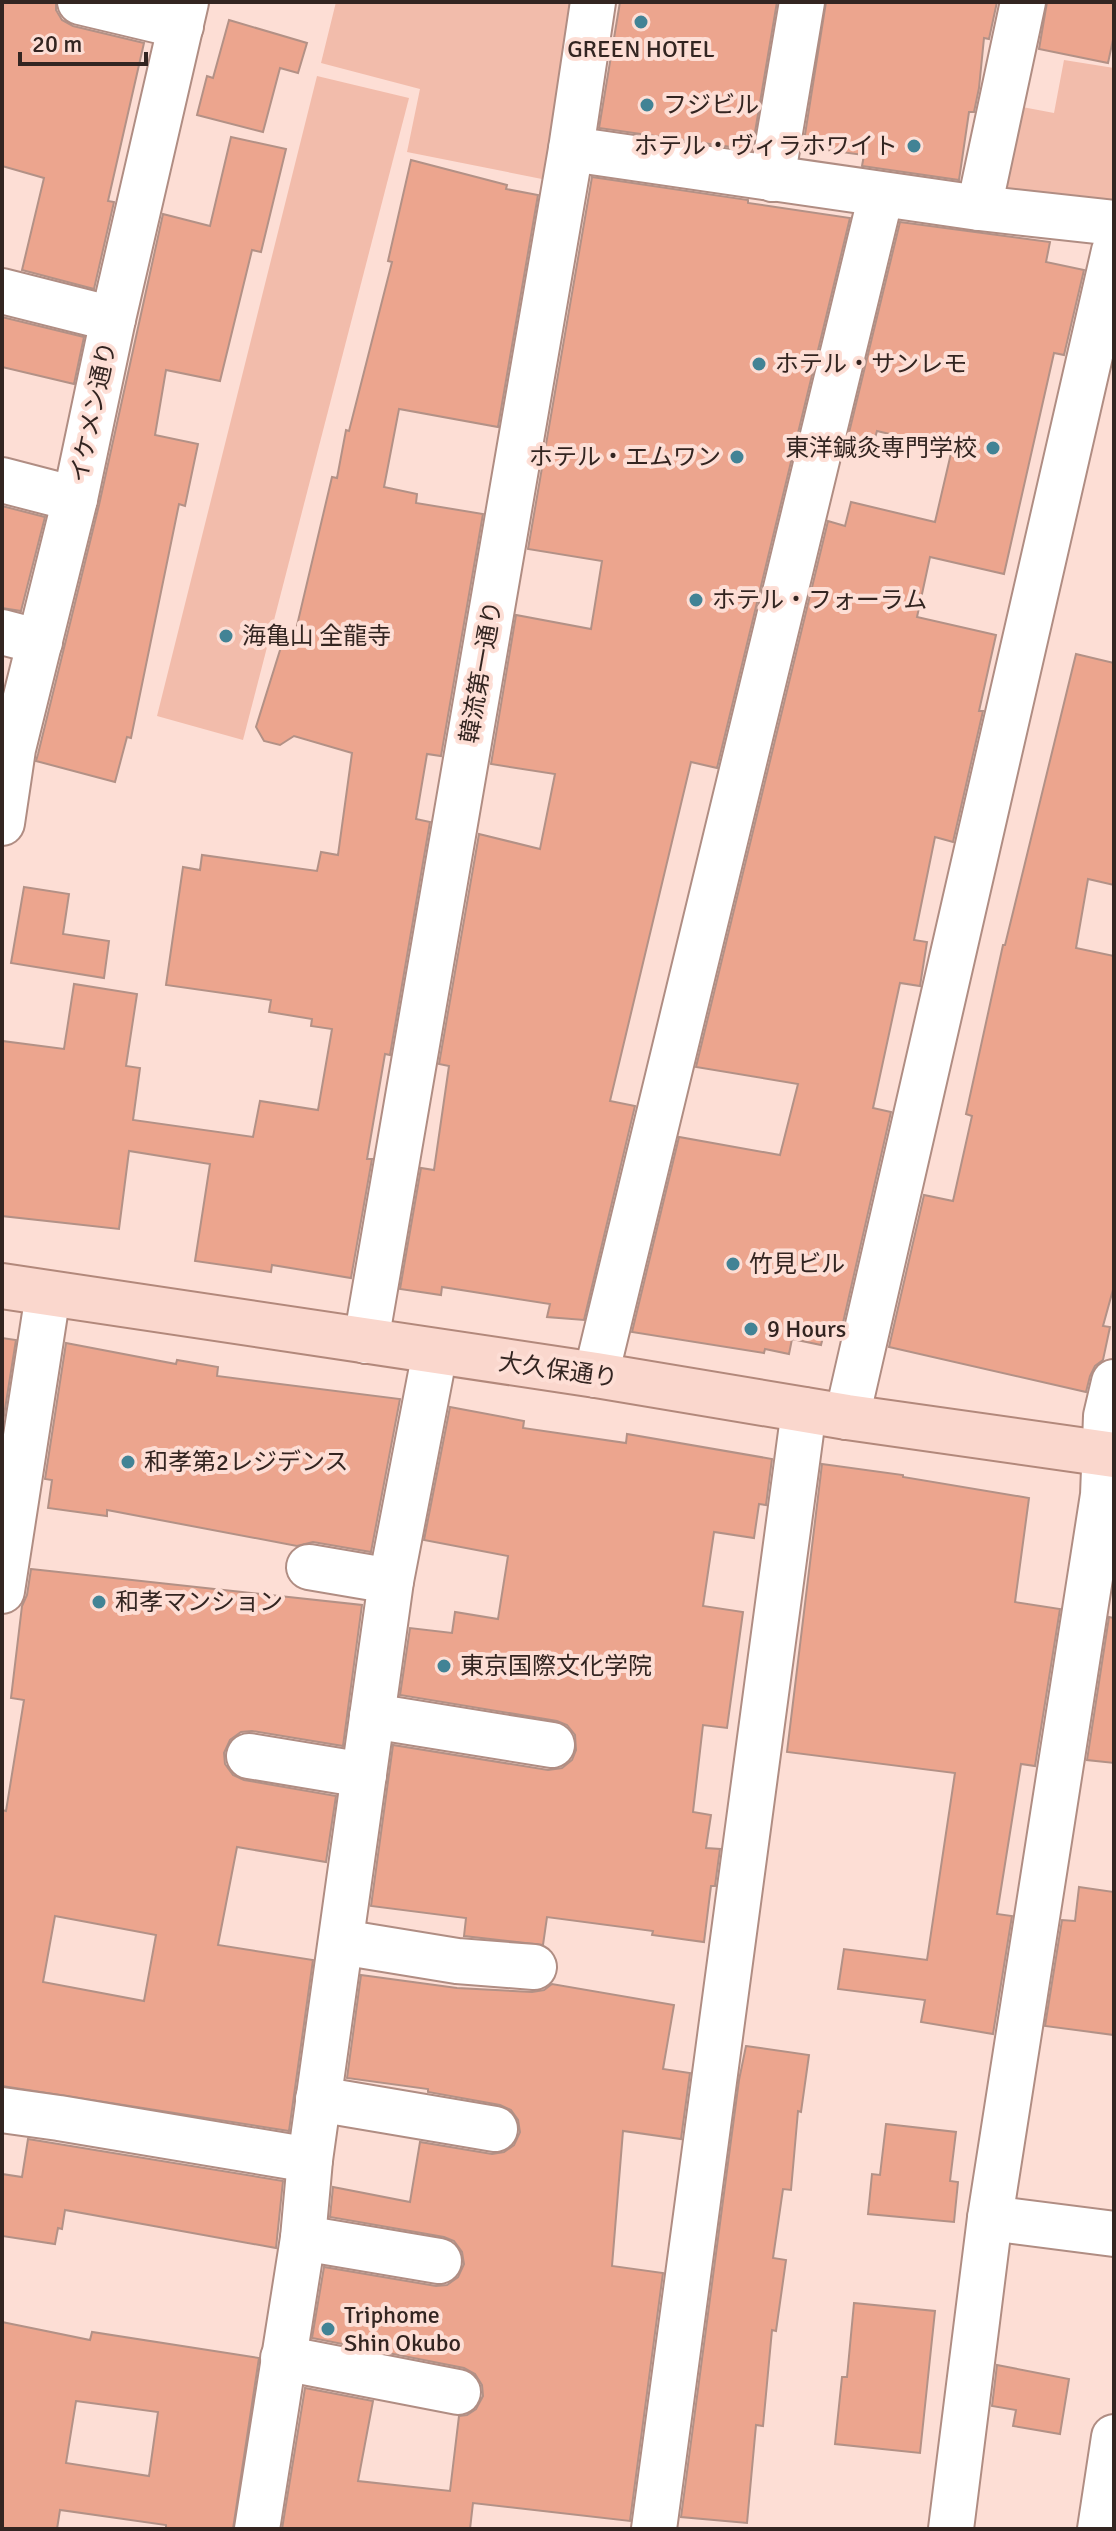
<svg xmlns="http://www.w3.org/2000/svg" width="1116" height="2531" font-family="Signika,'Noto Sans JP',sans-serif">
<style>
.green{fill:#f2bcab}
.building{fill:#eca58e;stroke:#b39186;stroke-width:2;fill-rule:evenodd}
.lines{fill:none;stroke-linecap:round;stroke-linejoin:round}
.minor-casing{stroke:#b08d83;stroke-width:48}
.major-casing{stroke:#b2887b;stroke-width:48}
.minor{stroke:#fff;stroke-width:44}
.major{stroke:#fad7cd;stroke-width:44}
.poi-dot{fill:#428395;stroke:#fdded5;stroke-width:3}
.labels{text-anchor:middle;stroke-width:8;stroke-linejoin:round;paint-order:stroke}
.poi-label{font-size:24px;fill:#332521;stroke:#fdded5;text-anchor:start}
.street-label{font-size:24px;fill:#332521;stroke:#fdded5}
</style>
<rect width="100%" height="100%" fill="#fdded5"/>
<g class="green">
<polygon points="336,2 582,2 552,181 407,152 420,89 321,63"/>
<polygon points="1064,60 1114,68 1114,203 1006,193 1000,183 1017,106 1054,113"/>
<polygon points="317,76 409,98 243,740 157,716"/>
</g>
<g class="building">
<polygon points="2,2 56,2 56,10 62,20 73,26 144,43 108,201 114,202 94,289 22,270 44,178 2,166"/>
<polygon points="620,2 777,2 752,150 599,128"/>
<polygon points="826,2 997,2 989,39 984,38 979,88 974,112 969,112 959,180 862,166 864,155 803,147"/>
<polygon points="1047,2 1114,2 1114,35 1108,63 1039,49"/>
<polygon points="229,20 307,43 298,73 280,68 263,132 197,115 207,76 213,78"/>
<polygon points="231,137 286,149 261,252 252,250 220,381 166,370 155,435 198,444 185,506 179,504 131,738 127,737 115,782 36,761 38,754 99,505 163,214 210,226"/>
<polygon points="411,160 507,185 506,189 538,195 498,427 399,409 384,487 417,494 416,503 483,514 441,756 427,754 416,819 430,822 390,1055 385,1054 367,1159 372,1159 351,1278 272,1265 271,1272 195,1261 210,1164 129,1151 119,1229 2,1216 2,1041 64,1049 74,984 137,994 126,1066 140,1068 133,1120 253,1137 260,1101 318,1110 332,1029 311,1026 312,1019 269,1012 271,1000 166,985 183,867 200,870 202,855 317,871 321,852 338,855 352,753 294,736 280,745 264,741 256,727 286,631 295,634 332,477 337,478 346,430 349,431 392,262 388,261"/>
<polygon points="592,177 748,200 748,203 850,218 717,768 691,762 610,1101 635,1106 584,1320 547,1317 550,1304 442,1287 441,1295 400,1289 421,1168 434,1170 449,1066 439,1064 479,834 540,849 555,774 491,764 516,615 591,629 602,561 528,549"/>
<polygon points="900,222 1050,242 1046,262 1084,270 1064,355 1054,353 1004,574 930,557 917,617 996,635 979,711 983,711 953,842 935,837 914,940 927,942 920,986 900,983 873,1108 891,1112 840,1336 824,1333 821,1345 792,1339 789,1354 765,1349 764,1353 632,1332 679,1137 780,1155 798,1084 696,1067 828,521 845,526 851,502 935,522 952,449 877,431 872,448 847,441"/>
<polygon points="2,317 84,337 74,384 2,367"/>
<polygon points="2,506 45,517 21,611 2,608"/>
<polygon points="1076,654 1114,663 1114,885 1088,879 1076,948 1114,956 1114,1286 1103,1326 1110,1327 1103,1360 1095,1366 1090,1376 1086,1392 889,1347 924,1195 953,1201 972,1116 966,1114 1003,945 1005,945"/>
<polygon points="24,887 69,894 63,934 109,941 104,978 11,963"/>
<polygon points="2,1338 16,1340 2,1428"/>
<polygon points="66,1343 176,1364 177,1360 218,1367 217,1376 400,1399 371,1552 313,1542 297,1546 107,1510 107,1516 48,1508 52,1480 45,1479"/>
<polygon points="450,1407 524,1421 523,1428 626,1443 627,1434 772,1459 766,1505 759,1504 754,1538 714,1532 703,1606 743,1612 727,1728 703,1725 693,1812 711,1815 706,1848 720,1849 715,1886 711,1886 704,1942 652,1935 653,1931 547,1917 543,1945 464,1936 466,1918 371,1906 393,1745 548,1770 562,1768 572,1760 576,1750 575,1735 567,1725 557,1721 400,1695 410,1628 452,1633 455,1612 498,1619 508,1556 424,1540"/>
<polygon points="822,1464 903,1475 903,1477 1029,1498 1015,1602 1060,1609 1035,1766 1021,1764 997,1914 1012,1916 993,2034 921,2022 925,2000 838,1989 844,1949 927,1960 955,1773 787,1752"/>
<path d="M31,1569L362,1605L343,1746L252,1731L241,1732L230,1740L224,1753L225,1764L233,1775L244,1780L336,1796L326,1862L237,1847L218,1945L313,1960L289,2131L2,2086V1810L6,1811L24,1700L11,1698L22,1606L27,1595ZM55,1916L156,1935L144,2001L43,1982Z"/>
<polygon points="1109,1617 1114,1618 1114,1763 1087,1760"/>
<polygon points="1079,1887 1114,1892 1114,2035 1045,2026 1062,1920 1075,1921"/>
<polygon points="361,1975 457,1988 532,1992 544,1990 552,1984 674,2005 663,2069 690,2073 681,2139 623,2131 612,2266 663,2273 630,2521 473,2503 470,2529 282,2529 305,2388 373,2401 358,2481 450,2491 459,2416 467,2415 476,2409 483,2396 482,2385 475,2374 464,2368 312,2338 324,2267 436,2286 447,2285 458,2277 464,2264 462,2252 454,2241 444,2237 330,2217 333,2187 410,2202 420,2142 492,2154 504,2152 514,2145 520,2132 518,2120 511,2110 500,2105 428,2092 428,2089 347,2078"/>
<polygon points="746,2046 809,2055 801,2112 798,2111 791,2190 783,2189 773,2258 786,2260 776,2331 772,2330 763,2426 756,2425 747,2523 681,2517 739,2080"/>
<polygon points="886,2124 956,2132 950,2181 958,2182 954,2222 868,2214 872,2174 880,2175"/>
<polygon points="28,2139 283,2181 276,2248 65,2210 62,2229 58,2228 55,2244 2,2236 2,2174 22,2177"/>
<polygon points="854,2303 935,2311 920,2453 835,2444 842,2377 847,2377"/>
<path d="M2,2322L90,2340L92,2332L259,2358L233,2529H166V2525L60,2510L57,2529H2ZM76,2401L158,2412L149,2476L66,2463Z"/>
<polygon points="997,2365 1069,2379 1060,2434 1013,2426 1016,2410 992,2406"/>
</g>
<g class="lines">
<defs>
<g id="minor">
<polyline points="80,2 181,26"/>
<polyline points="571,149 979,208 1114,223"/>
<polyline points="772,179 802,2"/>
<polyline points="979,208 1023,2"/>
<polyline points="2,291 113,319"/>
<polyline points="2,480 75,499"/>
<polyline points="2,632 40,642"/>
<polyline points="2,823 13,749 75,499 113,319 186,2"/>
<polyline points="366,1341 571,149 593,2"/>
<polyline points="596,1375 881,195"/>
<polyline points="847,1417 1114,251"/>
<polyline points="309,1567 391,1581"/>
<polyline points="2,1591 48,1294"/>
<polyline points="372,1716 552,1745"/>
<polyline points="249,1756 364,1775"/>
<polyline points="341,1942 457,1961 534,1967"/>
<polyline points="318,2099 495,2129"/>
<polyline points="2,2110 59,2118 310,2160"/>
<polyline points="990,2218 1114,2234"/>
<polyline points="303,2238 439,2261"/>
<polyline points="283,2358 458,2392"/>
<polyline points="257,2529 303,2238 310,2160 391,1581 435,1352"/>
<polyline points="654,2529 804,1410"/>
<polyline points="951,2529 990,2218 1103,1495 1106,1416 1114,1382"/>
<polyline points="1100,2529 1114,2437"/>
</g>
<polyline id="major" points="2,1286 596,1375 847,1417 1114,1455"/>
</defs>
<use href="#minor" class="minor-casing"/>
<use href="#major" class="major-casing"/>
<use href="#minor" class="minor"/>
<use href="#major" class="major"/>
</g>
<g class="poi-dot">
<circle cx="641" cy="22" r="8"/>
<circle cx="647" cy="105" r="8"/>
<circle cx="914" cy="146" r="8"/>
<circle cx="759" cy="364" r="8"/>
<circle cx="993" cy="448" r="8"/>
<circle cx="737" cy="457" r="8"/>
<circle cx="696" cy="600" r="8"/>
<circle cx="226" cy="636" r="8"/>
<circle cx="733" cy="1264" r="8"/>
<circle cx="751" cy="1329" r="8"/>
<circle cx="128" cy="1462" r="8"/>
<circle cx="99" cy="1602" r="8"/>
<circle cx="444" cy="1666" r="8"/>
<circle cx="328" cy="2329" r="8"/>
</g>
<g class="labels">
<g class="poi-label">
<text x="641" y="57" text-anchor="middle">GREEN HOTEL</text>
<text x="663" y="113">フジビル</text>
<text x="898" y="154" text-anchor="end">ホテル・ヴィラホワイト</text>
<text x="775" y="372">ホテル・サンレモ</text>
<text x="977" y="456" text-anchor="end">東洋鍼灸専門学校</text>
<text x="721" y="465" text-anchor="end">ホテル・エムワン</text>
<text x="712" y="608">ホテル・フォーラム</text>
<text x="242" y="644">海亀山 全龍寺</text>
<text x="749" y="1272">竹見ビル</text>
<text x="767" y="1337">9 Hours</text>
<text x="144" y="1470">和孝第2レジデンス</text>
<text x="115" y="1610">和孝マンション</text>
<text x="460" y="1674">東京国際文化学院</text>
<text x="344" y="2323">Triphome<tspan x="344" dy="28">Shin Okubo</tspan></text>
</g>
<g class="street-label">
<text transform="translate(93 412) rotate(-78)" y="8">イケメン通り</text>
<text transform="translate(481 672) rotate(-80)" y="8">韓流第一通り</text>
<text transform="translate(558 1370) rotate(8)" y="8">大久保通り</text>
</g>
</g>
<rect width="1116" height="2531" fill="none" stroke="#332521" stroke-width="8"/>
<path d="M20 52v12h126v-12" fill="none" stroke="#332521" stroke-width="4"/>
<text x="32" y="52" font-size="24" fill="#332521" stroke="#fdded5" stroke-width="6" paint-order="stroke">20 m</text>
</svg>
